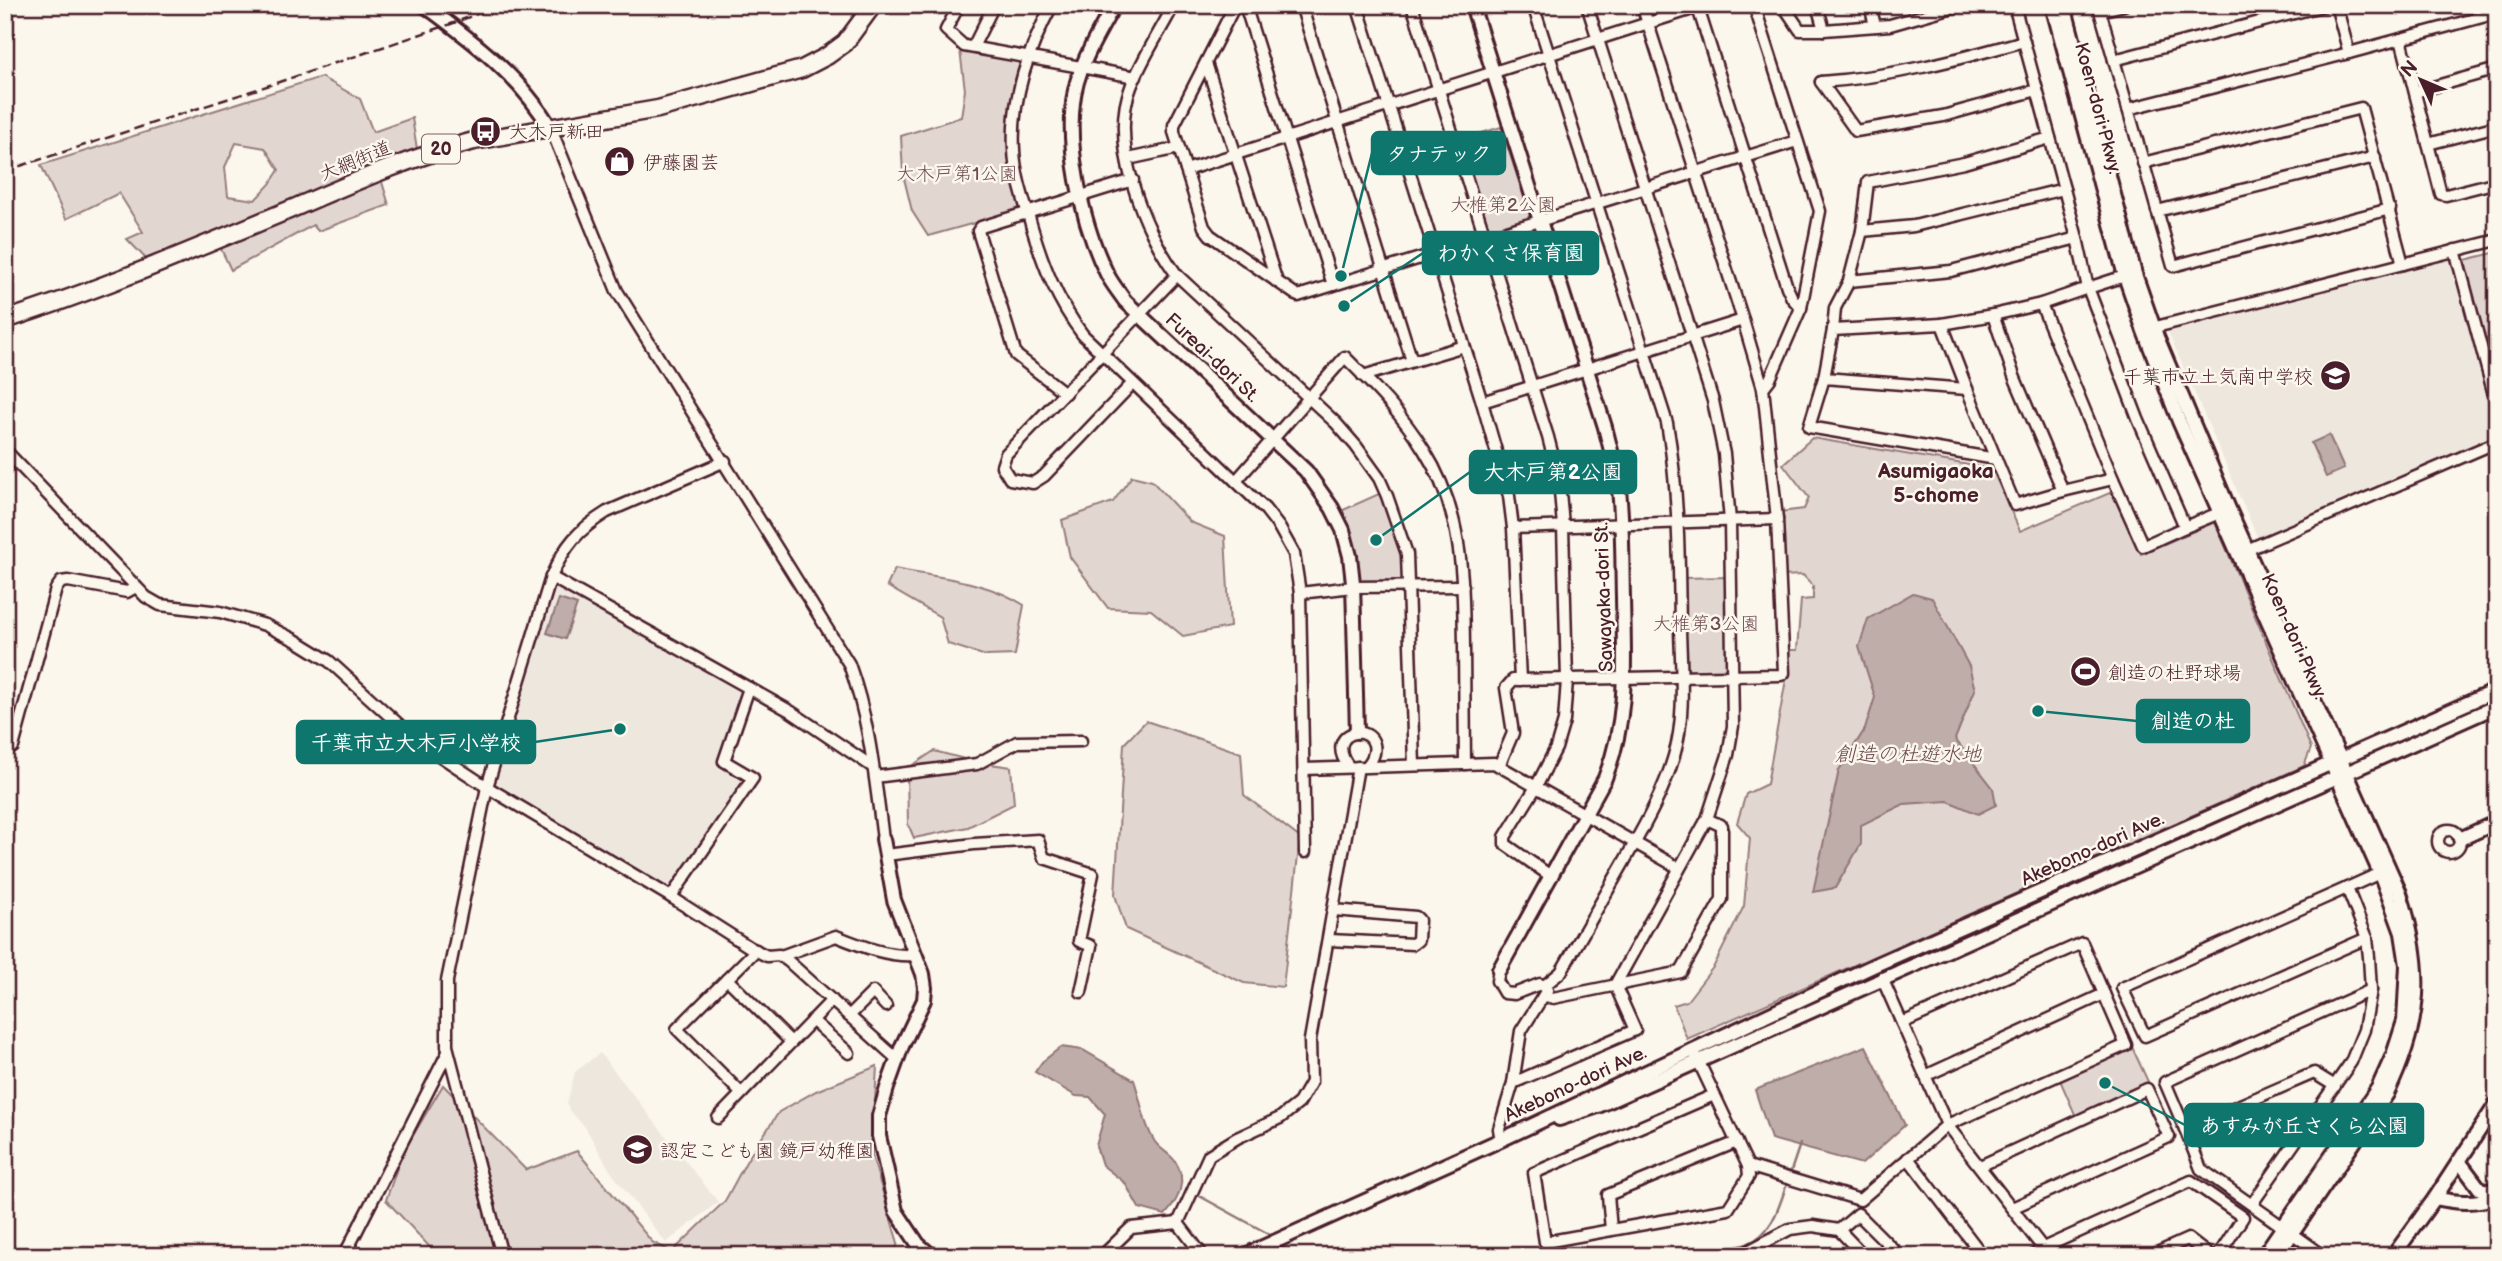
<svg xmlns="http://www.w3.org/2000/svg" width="2502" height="1261" font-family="'Balsamiq Sans','Klee One',sans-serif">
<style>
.built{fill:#eee7de}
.green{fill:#e2d7d0;stroke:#967b7e;stroke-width:2;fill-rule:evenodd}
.water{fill:#bfadaa;stroke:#907477;stroke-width:2}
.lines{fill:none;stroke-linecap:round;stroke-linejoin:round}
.stream{stroke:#907477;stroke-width:2.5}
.minor-casing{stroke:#4a1f2b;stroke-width:15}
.tertiary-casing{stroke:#4a1f2b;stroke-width:18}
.primary-casing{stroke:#4a1f2b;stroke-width:21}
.minor{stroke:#fbf7ec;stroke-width:10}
.tertiary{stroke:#fbf7ec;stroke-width:12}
.primary{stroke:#fbf7ec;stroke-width:16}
.rail{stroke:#4a1f2b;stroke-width:2.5;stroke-dasharray:10 5;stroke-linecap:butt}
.labels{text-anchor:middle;stroke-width:5;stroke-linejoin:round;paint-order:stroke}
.shield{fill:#fbf7ec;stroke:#7f6065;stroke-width:2}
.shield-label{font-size:18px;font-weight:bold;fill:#4a1f2b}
.street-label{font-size:19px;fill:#4a1f2b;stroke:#fbf7ec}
.poi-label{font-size:19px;fill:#4a1f2b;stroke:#fbf7ec;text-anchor:start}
.park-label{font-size:19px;fill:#704d54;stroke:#fbf7ec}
.neighbourhood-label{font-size:21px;font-weight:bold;fill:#4a1f2b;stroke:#fbf7ec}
.water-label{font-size:21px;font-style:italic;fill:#6d4a51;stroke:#fbf7ec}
.leader{fill:none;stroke:#0f766e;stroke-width:2.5}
.callout-dot{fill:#0f766e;stroke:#fbf7ec;stroke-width:2.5}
.callout{fill:#0f766e;stroke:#0f766e;stroke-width:2.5}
.callout-label{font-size:21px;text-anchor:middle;font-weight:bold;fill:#fff}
</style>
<rect width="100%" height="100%" fill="#fbf7ec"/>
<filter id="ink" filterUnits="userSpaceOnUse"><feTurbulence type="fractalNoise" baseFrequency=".0143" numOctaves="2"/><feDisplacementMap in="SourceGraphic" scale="14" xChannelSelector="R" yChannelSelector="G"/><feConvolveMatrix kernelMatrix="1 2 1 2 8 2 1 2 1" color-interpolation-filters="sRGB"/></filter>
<g filter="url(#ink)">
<g class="built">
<polygon points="2450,257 2454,259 2497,420 2497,435 2259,541 2168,332"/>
<polygon points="559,586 738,686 743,694 717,763 743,777 743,784 670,885 663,887 498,789 495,782 553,589"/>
<polygon points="600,1053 718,1202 666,1243 611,1172 585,1127 569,1110 567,1104 575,1072"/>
</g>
<g class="green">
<polygon points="960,50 1019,62 1022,65 1011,161 1021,207 1018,211 928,236 912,211 903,174 901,136 961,117 965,90"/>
<path d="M321,77L360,99L373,132L412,118L417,149L378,169L389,205L318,231L313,225L231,270L213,232L148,261L127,239L143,232L119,193L66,219L41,165ZM236,143L265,148L279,170L270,184L255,200L228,196L225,167Z"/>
<polygon points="1501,127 1530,215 1525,221 1492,231 1488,230 1459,140"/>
<polygon points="2497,252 2497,337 2485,340 2465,260"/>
<polygon points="1812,438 1992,469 2020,531 2112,492 2141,554 2215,522 2311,748 2304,766 1687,1039 1674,1005 1687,1001 1714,966 1744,906 1750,838 1737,823 1746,794 1767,784 1787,674 1786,650 1797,650 1801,600 1813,599 1813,586 1803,575 1782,576 1780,512 1804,509 1809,498 1783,464"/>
<polygon points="1132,476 1152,481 1190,522 1225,536 1230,627 1183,636 1151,610 1108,608 1070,557 1062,520 1113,502"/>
<polygon points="1381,493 1398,535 1404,581 1400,584 1362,585 1358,582 1354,545 1341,511"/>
<path d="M895,569C939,578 985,580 1024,605L1015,655L986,656L948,644L940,617L887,586Z"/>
<polygon points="1728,577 1730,668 1724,674 1689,675 1684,671 1682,578"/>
<polygon points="1146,721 1241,753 1244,795 1300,838 1283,987 1244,983 1126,929 1115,895 1124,744"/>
<polygon points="934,751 976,762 1011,767 1014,804 968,827 914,838 908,824 907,769"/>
<polygon points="2132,1047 2150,1086 2077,1119 2060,1080"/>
<polygon points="877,1066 872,1156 898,1243 893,1256 438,1256 386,1200 402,1154 443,1085 526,1170 577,1151 652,1242 672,1252 725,1201 747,1160 779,1112 816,1091"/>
</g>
<g class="water">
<polygon points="2329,435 2344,469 2326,477 2311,443"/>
<polygon points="1913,593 1932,598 1969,666 1975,690 1955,739 1993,788 1996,805 1978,814 1948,801 1904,804 1861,825 1861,844 1835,888 1813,892 1839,770 1865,729 1875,697 1859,647 1868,619"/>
<polygon points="559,599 577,605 565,639 547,633"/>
<polygon points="1866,1046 1905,1125 1862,1164 1771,1139 1755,1090"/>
<path d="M1061,1047L1083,1050L1134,1080C1141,1100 1143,1123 1155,1142C1160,1149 1170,1154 1175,1161C1188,1180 1179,1200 1165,1215L1139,1208L1125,1183L1102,1165L1096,1146L1105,1114L1090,1097L1076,1096L1035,1072L1042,1062Z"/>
</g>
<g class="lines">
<g class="stream">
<polyline points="1790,1174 1800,1144"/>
<polyline points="1194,1193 1267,1233 1273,1238"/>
<polyline points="1280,1245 1291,1256"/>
<path d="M1698,1256C1714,1250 1731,1249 1747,1244C1773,1234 1780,1204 1788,1180"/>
</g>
<defs>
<g id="minor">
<polyline points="959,5 946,30 964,46 1136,77"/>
<path d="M1052,5C1029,48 1011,100 1014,150C1015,175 1024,200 1031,224C1043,265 1057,301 1083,335L1265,509L1279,527L1294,554L1300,593L1305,852"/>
<path d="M1174,5C1160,32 1142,59 1131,87C1109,142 1143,230 1177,275L1336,423L1356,446L1379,478L1387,496L1407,554L1414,765"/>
<polyline points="1235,5 1174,125 1174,132 1204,227 1210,235 1298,296 1797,141"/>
<polyline points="1245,5 1333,285"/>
<polyline points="1301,5 1412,361"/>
<polyline points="1357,5 1482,402 1509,496 1513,528 1520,680"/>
<polyline points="1412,5 1548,437 1559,480 1563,526 1567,680 1564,721 1556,748 1536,787 1505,837 1505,844 1552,877"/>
<path d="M1533,5L1667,423C1679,491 1679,560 1680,629C1681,671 1686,716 1674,756C1663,794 1643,828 1624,862C1603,898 1582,935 1561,972L1544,986"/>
<polyline points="1697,5 1787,287 1792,298 1801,308"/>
<polyline points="1754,5 1820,211 1801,308 1770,379 1763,388"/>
<polyline points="1783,5 1800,30 1824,30"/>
<polyline points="1817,5 1824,30 1890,25 1960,5"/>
<polyline points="1870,5 1875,26"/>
<polyline points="2014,5 2064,189"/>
<polyline points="2124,5 2100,11 2173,266 2390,209"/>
<polyline points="2401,39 2441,194 2446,195 2497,182"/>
<polyline points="973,47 994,5"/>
<polyline points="2349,53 2497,13"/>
<polyline points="2114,60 2325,5"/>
<polyline points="1206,63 1277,282"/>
<polyline points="1821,82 1856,131 1943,116 2037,90"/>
<path d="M1821,82C1892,77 1956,60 2024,41"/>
<polyline points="2415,92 2497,69"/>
<polyline points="2128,109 2349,53 2336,5"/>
<path d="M551,129L617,291L849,664C870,721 875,780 883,839"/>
<polyline points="2428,144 2497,126"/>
<polyline points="1128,159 1179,148"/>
<polyline points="2143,163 2361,108 2403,264"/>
<polyline points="1186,170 1705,5"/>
<polyline points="2157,211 2375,157"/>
<polyline points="1862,231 1868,182 1964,163 2050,138"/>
<polyline points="2455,250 2497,406"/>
<polyline points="2125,276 2088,288 2138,419 2185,527 2224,511"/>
<polyline points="1849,281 1862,231 1914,226 2064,189 2077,238"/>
<polyline points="2041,304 1993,315 2014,376 2063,491 2113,479"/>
<polyline points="1993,315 1942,324 1967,389 2015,505 2063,491"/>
<polyline points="2148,329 2497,240"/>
<polyline points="1833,330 1835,308 1849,281 1951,271 2077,238 2088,288 2041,304 2113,479 2143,546 2185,527"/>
<polyline points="1363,376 1464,346"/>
<polyline points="1824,378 1833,330 1942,324"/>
<polyline points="1132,384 1044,476 1033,483 1010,479 1002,466 1006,454 1177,275"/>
<polyline points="1967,389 1824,378 1809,427 1996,459"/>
<polyline points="1065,393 1016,355 978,231 981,227 1133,180"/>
<polyline points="1482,402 1743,320"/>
<polyline points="5,450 146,597 160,605 220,612 265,625 295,640 329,661 416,740 487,787 671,897 751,948 767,956 779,955 788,961 897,1059"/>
<path d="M1236,481L1345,357C1374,386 1402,414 1424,450C1463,512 1463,576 1464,646C1464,685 1465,724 1465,764"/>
<polyline points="1513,528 1777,519"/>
<polyline points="2242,552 2497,442"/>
<polyline points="551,577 790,711 873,767"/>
<polyline points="1300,593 1353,587 1463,586"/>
<polyline points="13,747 56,589 61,582 68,581 127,592 136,587"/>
<polyline points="1499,766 1513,733 1506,688 1513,680 1781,675 1784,673 1777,519 1763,388 1743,320 1642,5"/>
<path d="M1349,767C1338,753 1337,737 1357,732C1377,734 1379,752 1367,766"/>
<polyline points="1304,769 1494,763 1679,868"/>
<polyline points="875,777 977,764 1017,742 1081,741"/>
<circle cx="2449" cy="841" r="11"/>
<polyline points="886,855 974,844 1038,840 1044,858 1093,874 1079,941 1091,946 1081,992"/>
<polyline points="2347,888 2122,988 2145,1036 2367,938"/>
<polyline points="671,897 753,778 724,761 749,688"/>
<polyline points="1329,940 1413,944 1418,940 1419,920 1416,917 1334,910"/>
<path d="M781,956L836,936C861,946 888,957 915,955"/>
<polyline points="1499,970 1497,981 1504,993 1514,994 1540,984 1547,990 1521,1031 1513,1083 1499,1129 1501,1140"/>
<polyline points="1882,978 1947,1125 2049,1256"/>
<polyline points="727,979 791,1042"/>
<polyline points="1545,996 1553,998 1681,972 1722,899 1722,826 1707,819"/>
<polyline points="849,1016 873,992 886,1006"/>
<polyline points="812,1020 849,1053"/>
<polyline points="1696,1056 1748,1166 1749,1176 1728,1209 1545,1242 1534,1173 1714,1095"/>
<polyline points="1925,1076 2104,994"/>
<polyline points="1513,1083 1635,1030 1615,985 1707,819 1728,755 1733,726 1730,521 1724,454 1713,401 1587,5"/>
<polyline points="741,1093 677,1029 756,950"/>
<polyline points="718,1118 832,1000"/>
<polyline points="2185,1129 2165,1082 2371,990"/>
<polyline points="1908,1158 1983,1256"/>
<polyline points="1748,1166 1860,1200 1947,1125 2126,1045 2082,943 1902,1023"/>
<polyline points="1980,1166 2147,1089 2169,1137 2012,1208"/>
<polyline points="2252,1204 2351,1062 2364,1030 2371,990 2369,957 2367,938 2347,888 2380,873"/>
<polyline points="1611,1230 1608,1195 1737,1142"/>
<polyline points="1839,1230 1858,1214 1900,1256"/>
<polyline points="344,1256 448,1052"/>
<path d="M502,1256L447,1046V981L487,787L551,577C565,545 578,530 607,512L725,461"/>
<polyline points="1102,1256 1131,1228 1178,1223"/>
<polyline points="1203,1256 1178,1223 1209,1155 1237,1138 1280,1118 1299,1103 1311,1082 1310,1040 1358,767"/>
<polyline points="1739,1256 1790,1229 1813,1226 1839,1230 1864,1256"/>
<polyline points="2033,1256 2043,1248 2191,1181 2243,1217 2218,1256"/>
<polyline points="2150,1256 2188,1239 2210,1256"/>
<polyline points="2324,1256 2201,1169 2185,1129 2314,1073 2335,1086"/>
</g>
<g id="tertiary">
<path d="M424,5C472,40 521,77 551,129"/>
<path d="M1114,5C1100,30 1085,55 1077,82C1062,136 1082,225 1107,274C1112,284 1119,292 1125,301L1306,471L1332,508L1343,530L1350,556L1353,583L1357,732"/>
<path d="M1472,5L1605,427C1610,447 1616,468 1619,490C1623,525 1622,562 1623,597C1624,661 1629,717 1605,778L1499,970"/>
<polyline points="2052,5 2125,276 2144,331 2179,421 2380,873 2402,933 2407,965 2404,1021 2393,1055 2378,1088 2263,1256"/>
<path d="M2064,5L2135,274L2157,337L2229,509L2400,893C2425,970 2422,1021 2387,1094L2277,1256"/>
<polyline points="883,839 894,900 923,974 925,988 924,1000 902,1046 887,1088 879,1116 879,1136 896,1211 918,1244 932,1256"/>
<polyline points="2460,839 2497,822"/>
<polyline points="1559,1119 1598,1106 2497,706"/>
<polyline points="2459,1161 2480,1189 2497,1193"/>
<path d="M2435,1198C2457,1203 2475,1204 2497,1197"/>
<polyline points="1243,1256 1505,1138 1875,965 2497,690"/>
<polyline points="2393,1256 2435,1198 2497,1103"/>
</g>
<path id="primary" d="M5,320C102,289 195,249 289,210C349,184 410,157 474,141L658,109L802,69L827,56L845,43L873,5"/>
</defs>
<use href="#minor" class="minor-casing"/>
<use href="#tertiary" class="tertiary-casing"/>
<use href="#primary" class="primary-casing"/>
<use href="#minor" class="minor"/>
<use href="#tertiary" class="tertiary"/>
<use href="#primary" class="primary"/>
<polyline class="rail" points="5,171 270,85 451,24 500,5"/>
</g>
</g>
<defs>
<symbol id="bus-disc" viewBox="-11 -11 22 22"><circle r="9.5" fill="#4a1f2b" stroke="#fbf7ec"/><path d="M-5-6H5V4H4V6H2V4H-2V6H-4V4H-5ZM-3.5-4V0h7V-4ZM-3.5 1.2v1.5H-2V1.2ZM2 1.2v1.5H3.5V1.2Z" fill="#fff"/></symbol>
<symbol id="shop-disc" viewBox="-11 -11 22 22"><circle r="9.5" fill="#4a1f2b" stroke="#fbf7ec"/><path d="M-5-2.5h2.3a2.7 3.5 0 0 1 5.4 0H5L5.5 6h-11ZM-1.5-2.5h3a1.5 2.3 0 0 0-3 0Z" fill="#fff"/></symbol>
<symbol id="school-disc" viewBox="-11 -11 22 22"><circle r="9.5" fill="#4a1f2b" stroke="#fbf7ec"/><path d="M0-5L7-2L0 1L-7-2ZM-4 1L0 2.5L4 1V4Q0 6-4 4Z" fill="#fff"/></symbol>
<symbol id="stadium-disc" viewBox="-11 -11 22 22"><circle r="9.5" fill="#4a1f2b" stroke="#fbf7ec"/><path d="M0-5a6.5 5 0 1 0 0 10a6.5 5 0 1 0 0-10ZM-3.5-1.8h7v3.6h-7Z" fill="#fff"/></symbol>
</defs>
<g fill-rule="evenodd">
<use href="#bus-disc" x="468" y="114" width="35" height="35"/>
<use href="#shop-disc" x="602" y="144" width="35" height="35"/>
<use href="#school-disc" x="2318" y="358" width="35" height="35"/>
<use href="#stadium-disc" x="2068" y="654" width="35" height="35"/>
<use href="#school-disc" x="620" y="1132" width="35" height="35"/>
</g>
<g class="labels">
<rect class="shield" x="422" y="134.5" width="38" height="29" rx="5"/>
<g class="shield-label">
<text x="441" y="155">20</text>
</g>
<g class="street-label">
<text transform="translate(2099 108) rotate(75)" y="7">Koen-dori Pkwy.</text>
<text transform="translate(355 160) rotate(-22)" y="7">大網街道</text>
<text transform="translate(1213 357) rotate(43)" y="7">Fureai-dori St.</text>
<text transform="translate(1603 597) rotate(-92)" y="7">Sawayaka-dori St.</text>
<text transform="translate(2295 636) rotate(66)" y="7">Koen-dori Pkwy.</text>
<text transform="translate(2092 848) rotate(-24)" y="7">Akebono-dori Ave.</text>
<text transform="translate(1575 1083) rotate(-25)" y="7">Akebono-dori Ave.</text>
</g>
<g class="poi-label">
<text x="509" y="138">大木戸新田</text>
<text x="643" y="169">伊藤園芸</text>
<text x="2313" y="383" text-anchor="end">千葉市立土気南中学校</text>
<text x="2108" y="679">創造の杜野球場</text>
<text x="660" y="1157">認定こども園 鏡戸幼稚園</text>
</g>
<g class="park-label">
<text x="957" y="180">大木戸第1公園</text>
<text x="1503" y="211">大椎第2公園</text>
<text x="1706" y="630">大椎第3公園</text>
</g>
<g class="neighbourhood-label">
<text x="1936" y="478">Asumigaoka<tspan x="1936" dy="24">5-chome</tspan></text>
</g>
<g class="water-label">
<text x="1908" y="761">創造の杜遊水地</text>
</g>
</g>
<path class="leader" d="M1341 276L1372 153M1344 306L1423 253M1376 540L1470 472M2038 711L2137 721M620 729L535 742M2105 1083L2185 1125"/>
<g class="callout-dot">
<circle cx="1341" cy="276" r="7"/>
<circle cx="1344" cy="306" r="7"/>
<circle cx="1376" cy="540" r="7"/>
<circle cx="2038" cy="711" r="7"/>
<circle cx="620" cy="729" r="7"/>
<circle cx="2105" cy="1083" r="7"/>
</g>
<g class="callout">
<rect x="1372" y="132" width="133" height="42" rx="7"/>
<rect x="1423" y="232" width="175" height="42" rx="7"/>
<rect x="1470" y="451" width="166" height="42" rx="7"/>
<rect x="2137" y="700" width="112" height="42" rx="7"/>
<rect x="297" y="721" width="238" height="42" rx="7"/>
<rect x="2185" y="1104" width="238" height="42" rx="7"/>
</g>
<g class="callout-label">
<text x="1439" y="161">タナテック</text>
<text x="1511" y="260">わかくさ保育園</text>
<text x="1553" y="479">大木戸第2公園</text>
<text x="2193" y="728">創造の杜</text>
<text x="416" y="750">千葉市立大木戸小学校</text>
<text x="2304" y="1133">あすみが丘さくら公園</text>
</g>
<rect width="2502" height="1261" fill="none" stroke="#fbf7ec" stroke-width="28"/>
<rect x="14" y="14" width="2474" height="1233" fill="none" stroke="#4a1f2b" stroke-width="2.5" filter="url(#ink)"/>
<g transform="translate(2421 80) rotate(314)" stroke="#fbf7ec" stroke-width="5" paint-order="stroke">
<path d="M0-5L12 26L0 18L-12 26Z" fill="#4a1f2b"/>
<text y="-10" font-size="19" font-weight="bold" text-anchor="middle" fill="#4a1f2b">N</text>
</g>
</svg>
